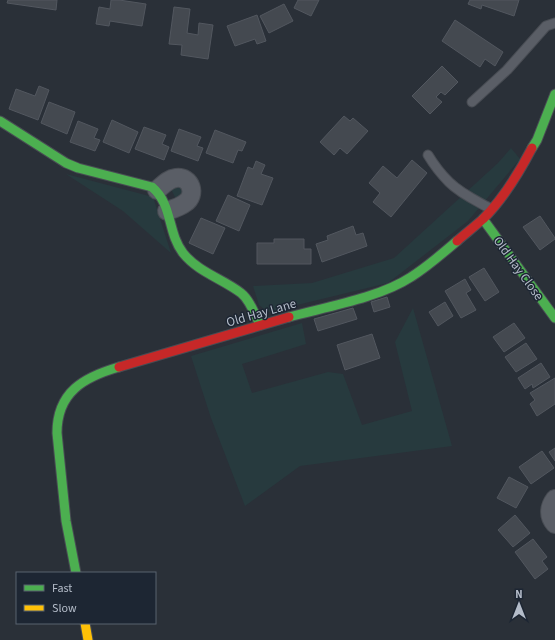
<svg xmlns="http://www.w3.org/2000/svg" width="555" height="640" font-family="'Source Sans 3',sans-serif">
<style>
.green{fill:#273a3e}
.building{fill:#444950;stroke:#52575f}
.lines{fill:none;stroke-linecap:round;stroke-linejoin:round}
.lane-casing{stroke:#484c53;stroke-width:11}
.street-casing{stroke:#484c53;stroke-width:20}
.fast-casing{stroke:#484c53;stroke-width:11}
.slow-casing{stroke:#484c53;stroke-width:11}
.jam-casing{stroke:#484c53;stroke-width:11}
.lane{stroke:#5a5e66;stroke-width:9}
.street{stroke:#5a5e66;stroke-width:18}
.fast{stroke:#4caf50;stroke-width:9}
.slow{stroke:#ffc107;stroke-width:9}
.jam{stroke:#c62828;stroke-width:9}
.labels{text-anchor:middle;stroke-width:3;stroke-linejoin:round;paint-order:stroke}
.street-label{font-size:13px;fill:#b4bcc9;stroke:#1d2633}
</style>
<rect width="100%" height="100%" fill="#2a3038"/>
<g class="green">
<polygon points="511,148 520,159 468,221 388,283 268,312 259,305 253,286 312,283 394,258 498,163"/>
<polygon points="66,174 153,197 171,253 123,211"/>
<polygon points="177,184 185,189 178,203 170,187"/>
<polygon points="413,308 452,446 300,466 245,506 211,418 191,356 302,323 306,344 242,364 252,393 328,372 343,374 362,425 412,411 395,342"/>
</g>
<g class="building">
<polygon points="8,0 57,0 56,10 7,3"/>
<polygon points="111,0 119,0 146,4 142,26 110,21 109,26 96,24 99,7 110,9"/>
<polygon points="298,0 319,0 311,16 294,8"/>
<polygon points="470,0 519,0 514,16 482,5 481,9 468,4"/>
<polygon points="284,4 293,21 269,33 260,16"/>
<polygon points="174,7 190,9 187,33 198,35 199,23 213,25 208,59 181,55 182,45 169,44"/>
<polygon points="257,15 266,41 257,44 255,39 235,46 227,26"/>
<polygon points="455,20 503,52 495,66 485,59 480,67 442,41"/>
<polygon points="442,66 458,82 445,95 441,92 436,97 442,102 430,114 412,96"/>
<polygon points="39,86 49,90 38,120 9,109 16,89 35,96"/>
<polygon points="49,102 75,112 67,134 41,123"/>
<polygon points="344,116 350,121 353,118 368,131 347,154 340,148 334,155 320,142"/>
<polygon points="112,120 138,132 129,153 103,142"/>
<polygon points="78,121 98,129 94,138 100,140 95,151 70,142"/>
<polygon points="144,127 166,135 162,144 169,147 164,160 135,149"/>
<polygon points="179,129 201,137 197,146 203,148 198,161 171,151"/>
<polygon points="215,130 246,142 242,151 238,150 233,163 206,153"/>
<polygon points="412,160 427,173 391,217 373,202 380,193 369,183 383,166 397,178"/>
<polygon points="256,161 265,165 261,174 273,178 262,205 237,196 248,167 253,169"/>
<polygon points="228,195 250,205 239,231 216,221"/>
<polygon points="540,216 555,238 555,239 540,250 523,227"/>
<polygon points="201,218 225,228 213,254 189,243"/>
<polygon points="353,226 356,235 363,233 367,246 322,262 316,244 328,240 327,236"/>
<polygon points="274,239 304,239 304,249 311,249 311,264 257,264 257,243 274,243"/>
<polygon points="484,268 499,292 485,301 469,277"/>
<polygon points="465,279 471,290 466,293 476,310 461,318 445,291"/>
<polygon points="387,297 390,307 374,312 371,302"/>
<polygon points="445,302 453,316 438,326 429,312"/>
<polygon points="353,308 357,319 318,331 314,319"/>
<polygon points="514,323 525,338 504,352 493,337"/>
<polygon points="372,334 380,358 345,370 337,345"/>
<polygon points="526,343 537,359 516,372 505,357"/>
<polygon points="541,363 550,377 533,388 532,384 525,389 518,378"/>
<polygon points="555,378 555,404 537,416 530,404 535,400 530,393"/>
<polygon points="555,448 555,461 549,452"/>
<polygon points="542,451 554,468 531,484 519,467"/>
<polygon points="509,477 528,487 516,508 497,498"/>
<polygon points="515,515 530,533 513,547 498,530"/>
<polygon points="533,539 547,557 542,561 548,569 535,579 515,552"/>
</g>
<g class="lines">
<defs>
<g id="lane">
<polyline points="472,102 507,70 546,26 555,23"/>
<path d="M428,155C434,165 441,174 449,182C461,194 477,201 491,209"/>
</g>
<g id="street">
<path d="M157,190C163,185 168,179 176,178C191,176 197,195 185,203C180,207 173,209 167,211"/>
<path d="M555,499C549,507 548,516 555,524"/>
</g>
<g id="fast">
<path d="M0,121L66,163L78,168L152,187C173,205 167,232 183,253C198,272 223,279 241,293C250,300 255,315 260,325"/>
<polyline points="532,148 537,140 555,94"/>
<polyline points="483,219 555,318"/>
<path d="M289,317C326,307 379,298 411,277C427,267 442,254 457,241"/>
<path d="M76,573L66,521L57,433C57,392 84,377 119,367"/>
</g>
<polyline id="slow" points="85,623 88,640"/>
<g id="jam">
<path d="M457,241C465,234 474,227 483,219C503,199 519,173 532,148"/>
<polyline points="119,367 289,317"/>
</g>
</defs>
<use href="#lane" class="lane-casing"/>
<use href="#street" class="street-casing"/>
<use href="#fast" class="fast-casing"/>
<use href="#slow" class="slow-casing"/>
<use href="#jam" class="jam-casing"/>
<use href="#lane" class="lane"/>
<use href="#street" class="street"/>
<use href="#fast" class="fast"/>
<use href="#slow" class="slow"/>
<use href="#jam" class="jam"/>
</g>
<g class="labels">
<g class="street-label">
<text transform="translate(519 268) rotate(54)" y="5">Old Hay Close</text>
<text transform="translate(261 312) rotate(-16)" y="5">Old Hay Lane</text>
</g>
</g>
<rect x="16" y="572" width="140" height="52" fill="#1d2633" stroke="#59626f"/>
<rect x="24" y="585" width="20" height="6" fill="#4caf50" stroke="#59626f"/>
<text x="52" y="592" font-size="12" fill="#b4bcc9">Fast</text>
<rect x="24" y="605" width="20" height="6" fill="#ffc107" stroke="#59626f"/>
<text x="52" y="612" font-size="12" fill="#b4bcc9">Slow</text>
<g transform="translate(519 604)" stroke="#1d2633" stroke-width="3" paint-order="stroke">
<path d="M0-3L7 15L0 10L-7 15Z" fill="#b4bcc9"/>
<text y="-6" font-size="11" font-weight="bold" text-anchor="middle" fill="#b4bcc9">N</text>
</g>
</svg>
